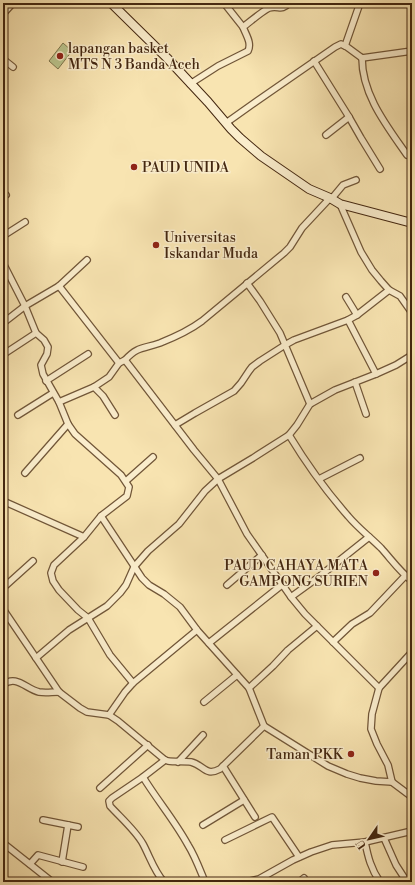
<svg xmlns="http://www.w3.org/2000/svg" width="415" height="885" font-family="'Libre Bodoni',serif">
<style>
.green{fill:#bac58d;stroke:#7f764e}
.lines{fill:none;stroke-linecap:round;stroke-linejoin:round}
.street-casing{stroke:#715638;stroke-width:8}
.secondary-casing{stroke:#442710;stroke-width:10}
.street{stroke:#faedcc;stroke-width:5.5}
.secondary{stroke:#faedcc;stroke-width:8}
.poi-dot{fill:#8f2418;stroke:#faedcc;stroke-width:1.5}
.labels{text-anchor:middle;stroke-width:3;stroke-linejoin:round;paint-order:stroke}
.poi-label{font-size:14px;fill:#442710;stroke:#faedcc;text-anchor:start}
</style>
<rect width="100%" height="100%" fill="#f8e4b1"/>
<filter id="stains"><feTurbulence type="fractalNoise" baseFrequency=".005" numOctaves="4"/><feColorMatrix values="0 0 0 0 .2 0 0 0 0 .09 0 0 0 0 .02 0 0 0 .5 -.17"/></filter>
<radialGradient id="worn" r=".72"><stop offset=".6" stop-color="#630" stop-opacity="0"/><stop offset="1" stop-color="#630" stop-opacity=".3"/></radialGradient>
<polygon class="green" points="63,43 72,51 58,69 49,61"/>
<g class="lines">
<defs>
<g id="street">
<polyline points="224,3 243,27"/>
<polyline points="3,14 13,3"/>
<polyline points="345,46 360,3"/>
<path d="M362,58C362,95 387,126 407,155"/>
<polyline points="3,59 13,67"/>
<polyline points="314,61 349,117 361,138 380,169"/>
<path d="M190,84L218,66L248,51C252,43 246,35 243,27C250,22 261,12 269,8C279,5 281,12 289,3"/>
<polyline points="226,123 257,101 335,47 341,44 347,47 362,58 412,51"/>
<polyline points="326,135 349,117"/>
<polyline points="3,197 6,195"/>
<polyline points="340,204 361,252 372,270 381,281 389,290 400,296 412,313"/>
<polyline points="3,236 25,222"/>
<polyline points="3,263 25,306 36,333 44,340 48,347 47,354 41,365 43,374 59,402 68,424 75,434 121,475 129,487 127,496 101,516 84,537 54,565 51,573 53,581 59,590 78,610 88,618 110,655 133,683"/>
<polyline points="247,283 260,301 280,333 310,404"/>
<polyline points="59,286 119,363 125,360 194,450 218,479 247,534 291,597 305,614 379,688"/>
<polyline points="346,297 357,315"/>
<polyline points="348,320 376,374"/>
<polyline points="3,323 25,306 59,286 87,260"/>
<polyline points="4,354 36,333"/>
<path d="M125,360C138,346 143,349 160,343C175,337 190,330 202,321L284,253L290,247L302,228L330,198L333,197L343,185L356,180"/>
<polyline points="46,381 88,354"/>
<polyline points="355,382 366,414"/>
<polyline points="94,387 103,396 115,415"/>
<polyline points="59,402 94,387 109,377 119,363"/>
<polyline points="18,415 53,393"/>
<polyline points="175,425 195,413 234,391 241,383 249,371 252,367 260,361 285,345 294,340 348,320 357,315 389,290"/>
<path d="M289,435C306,463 326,491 348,516C358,528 370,537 381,548C391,559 400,572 412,581"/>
<polyline points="25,473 68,424"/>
<polyline points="319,479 360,458"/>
<polyline points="126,481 153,457"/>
<polyline points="3,501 84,537"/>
<polyline points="101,516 142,578 149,585 164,594 180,607 197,630 249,688 264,726 328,766 347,774 360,778 376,781 392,782 412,797"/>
<polyline points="227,585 262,555"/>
<polyline points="3,588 33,561"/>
<polyline points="291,597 320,576 369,537"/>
<path d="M3,609L59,692L80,708L87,712L109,715L118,721L165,760L168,761C175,762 183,761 191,762C204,765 205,777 220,769L264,726"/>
<polyline points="333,642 352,624 370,613 405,576"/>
<polyline points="209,643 283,584"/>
<polyline points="36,658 69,630 107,606 120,593 126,585 134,567 148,551 179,524 205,491 218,479 253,458 289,435 297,425 310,404 335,390 376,374 396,365 412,355"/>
<path d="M3,685C16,674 26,689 39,692C45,693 52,692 59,692"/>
<polyline points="249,688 273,666 288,650 317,626"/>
<polyline points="204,702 237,675"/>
<polyline points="109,715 125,692 133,683 197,630"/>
<polyline points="178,762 203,735"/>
<polyline points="223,766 255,817"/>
<path d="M143,777C157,800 175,821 188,845C195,856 200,870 205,882"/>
<polyline points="392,782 388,765 377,744 371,729 372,714 379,688 412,652"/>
<polyline points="100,788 148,745"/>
<polyline points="43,820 78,827"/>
<polyline points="203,825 244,800"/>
<polyline points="384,838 396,865 407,882"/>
<polyline points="225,840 272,817 299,857"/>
<path d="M365,842C368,857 371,869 380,882"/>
<polyline points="3,843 51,881"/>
<polyline points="62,862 68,825"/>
<polyline points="30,864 38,855 83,867"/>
<path d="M164,882C154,871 150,857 143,844C136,831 120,817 110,806L109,801L112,798L143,777L165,760"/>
<polyline points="223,882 236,881 241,882"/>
<polyline points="246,882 259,879 293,860 311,852 332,845 365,842 412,831"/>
<polyline points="299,882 304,878"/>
</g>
<polyline id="secondary" points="111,3 167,58 208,102 231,129 240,138 261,156 309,189 330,198 340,204 412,223"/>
</defs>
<use href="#street" class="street-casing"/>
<use href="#secondary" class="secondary-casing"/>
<use href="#street" class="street"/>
<use href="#secondary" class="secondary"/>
</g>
<g class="poi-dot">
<circle cx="60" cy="56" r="4"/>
<circle cx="134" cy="167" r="4"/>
<circle cx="156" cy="245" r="4"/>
<circle cx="376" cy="573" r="4"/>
<circle cx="351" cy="754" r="4"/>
</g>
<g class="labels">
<g class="poi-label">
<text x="68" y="53">lapangan basket<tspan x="68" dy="16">MTS N 3 Banda Aceh</tspan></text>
<text x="142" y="172">PAUD UNIDA</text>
<text x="164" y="242">Universitas<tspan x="164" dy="16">Iskandar Muda</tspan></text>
<text x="368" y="570" text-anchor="end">PAUD CAHAYA MATA<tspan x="368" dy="16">GAMPONG SURIEN</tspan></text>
<text x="343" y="759" text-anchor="end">Taman PKK</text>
</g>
</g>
<rect width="415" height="885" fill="none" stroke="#f8e4b1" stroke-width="16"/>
<rect x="4" y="4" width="407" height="877" fill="none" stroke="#442710" stroke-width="2"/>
<rect x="8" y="8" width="399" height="869" fill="none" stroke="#442710"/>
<g transform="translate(369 839) rotate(236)" stroke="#faedcc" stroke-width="3" paint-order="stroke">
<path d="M0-3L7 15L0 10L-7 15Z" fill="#442710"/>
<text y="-6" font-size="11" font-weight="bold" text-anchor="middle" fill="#442710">U</text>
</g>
<rect width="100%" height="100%" filter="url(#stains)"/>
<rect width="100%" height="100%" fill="url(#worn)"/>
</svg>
